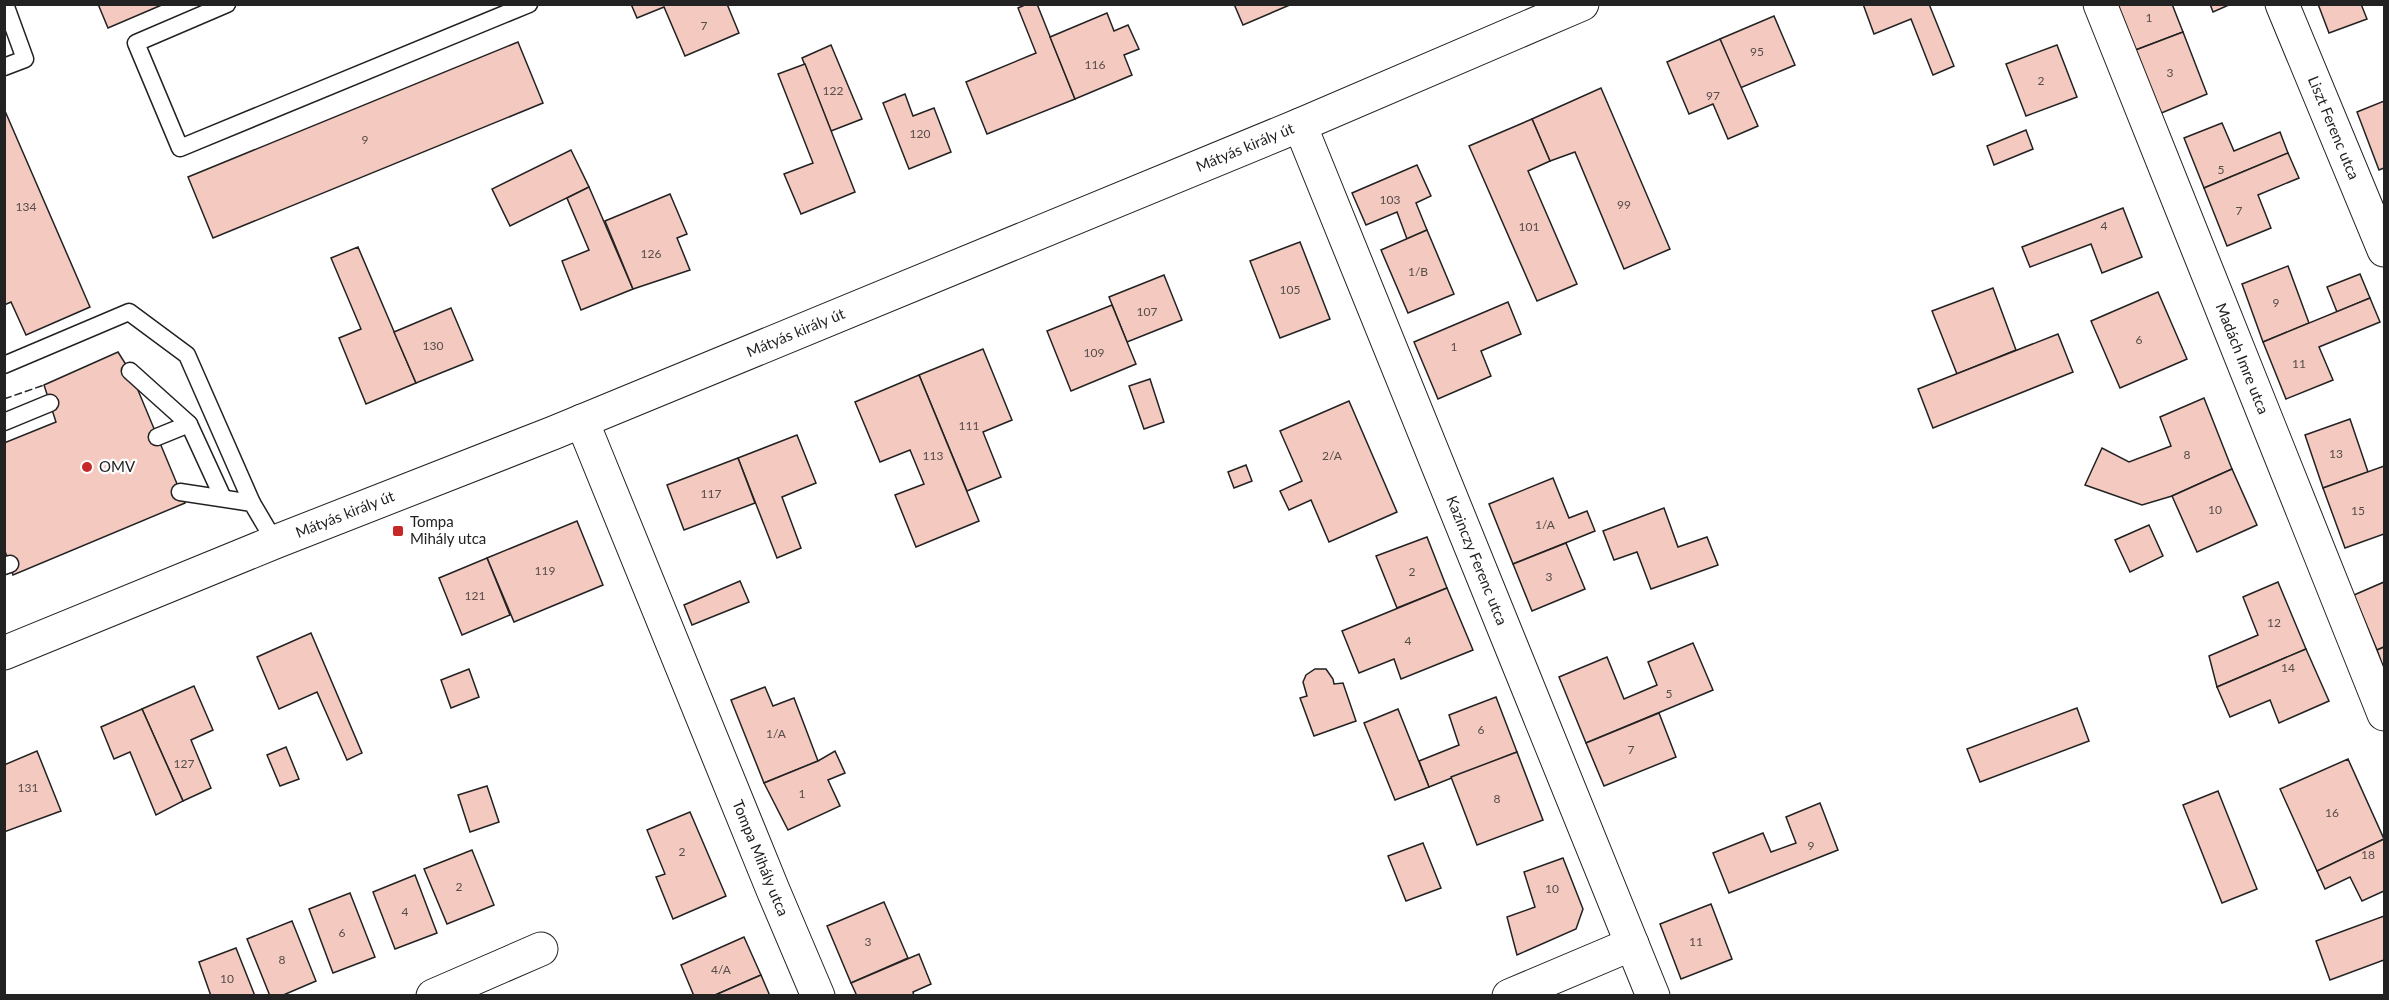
<svg xmlns="http://www.w3.org/2000/svg" width="2389" height="1000" font-family="Lato,sans-serif">
<style>
.building{fill:#f3c9c0;stroke:#222;stroke-width:1.5}
.lines{fill:none;stroke-linecap:round;stroke-linejoin:round}
.service-casing{stroke:#222;stroke-width:19}
.minor-casing{stroke:#222;stroke-width:35}
.primary-casing{stroke:#222;stroke-width:35}
.service{stroke:#fff;stroke-width:16}
.minor{stroke:#fff;stroke-width:33}
.primary{stroke:#fff;stroke-width:33}
.fence{stroke:#222;stroke-width:1.5;stroke-dasharray:8 3;stroke-linecap:butt}
.poi-dot{fill:#c62828;stroke:#fff;stroke-width:2}
.labels{text-anchor:middle;stroke-width:4.5;stroke-linejoin:round;paint-order:stroke}
.number-label{font-size:12px;fill:#564c4a}
.street-label{font-size:15px;fill:#222;stroke:#fff}
.poi-label{font-size:15px;fill:#222;stroke:#fff;text-anchor:start}
</style>
<rect width="100%" height="100%" fill="#fff"/>
<g class="building">
<polygon points="98,4 164,4 108,28"/>
<polygon points="631,4 727,4 739,33 685,56 664,7 637,18"/>
<polygon points="1027,4 1037,4 1075,99 987,134 966,82 1036,53 1018,8"/>
<polygon points="1234,4 1292,4 1243,25"/>
<polygon points="1863,4 1929,4 1954,66 1933,75 1911,19 1874,34"/>
<polygon points="2116,4 2172,4 2183,32 2133,51"/>
<polygon points="2210,4 2231,4 2213,12"/>
<polygon points="2318,4 2361,4 2367,19 2329,33"/>
<polygon points="1107,13 1114,31 1128,25 1139,49 1124,55 1132,75 1075,99 1050,37"/>
<polygon points="1774,16 1795,65 1740,88 1720,39"/>
<polygon points="2183,32 2207,94 2159,114 2133,51"/>
<polygon points="1720,39 1758,126 1728,139 1713,104 1689,114 1667,62"/>
<polygon points="518,42 543,103 213,238 188,177"/>
<polygon points="831,45 862,119 831,131 802,58"/>
<polygon points="2057,45 2077,97 2026,116 2006,64"/>
<polygon points="805,64 855,192 801,214 784,174 813,163 778,74"/>
<polygon points="1601,88 1670,249 1624,269 1575,152 1550,161 1532,119"/>
<polygon points="905,94 913,116 934,108 951,152 909,169 883,103"/>
<polygon points="2384,101 2384,168 2379,170 2357,112"/>
<polygon points="5,111 90,307 26,335 11,302 4,305"/>
<polygon points="1532,119 1550,161 1528,171 1577,284 1537,301 1469,146"/>
<polygon points="2222,123 2234,151 2280,132 2288,153 2204,188 2184,138"/>
<polygon points="2026,130 2033,149 1994,165 1987,146"/>
<polygon points="571,150 589,187 510,226 492,189"/>
<polygon points="2288,153 2299,178 2258,195 2271,228 2227,246 2204,188"/>
<polygon points="1417,165 1431,196 1416,203 1427,230 1407,239 1397,212 1366,225 1352,193"/>
<polygon points="589,187 633,289 581,310 562,261 589,250 567,198"/>
<polygon points="670,194 687,234 677,238 690,270 633,289 605,221"/>
<polygon points="2123,208 2142,257 2102,273 2091,244 2030,267 2022,247"/>
<polygon points="1427,230 1454,294 1408,313 1381,250"/>
<polygon points="1300,242 1330,319 1280,338 1250,261"/>
<polygon points="358,247 416,383 366,404 339,338 361,329 331,258"/>
<polygon points="2288,266 2309,323 2263,342 2242,284"/>
<polygon points="2360,274 2370,298 2337,312 2327,287"/>
<polygon points="1164,275 1182,320 1127,342 1109,297"/>
<polygon points="1993,288 2016,350 1957,374 1932,311"/>
<polygon points="2158,292 2187,359 2120,388 2091,321"/>
<polygon points="2370,298 2380,322 2319,347 2333,380 2286,399 2263,342"/>
<polygon points="1508,302 1521,334 1481,351 1491,376 1438,399 1414,342"/>
<polygon points="1112,305 1136,364 1071,391 1047,331"/>
<polygon points="451,308 473,360 416,383 394,332"/>
<polygon points="2058,334 2073,372 1933,428 1918,389"/>
<polygon points="983,349 1012,420 983,432 1001,477 967,491 919,375"/>
<polygon points="118,352 130,371 185,503 13,575 4,548 4,443 56,422 44,385"/>
<polygon points="919,375 979,521 916,547 895,495 924,484 910,450 880,462 855,402"/>
<polygon points="1150,379 1164,422 1144,429 1129,386"/>
<polygon points="2204,398 2232,469 2172,496 2142,505 2085,485 2102,448 2129,462 2171,446 2160,417"/>
<polygon points="1349,401 1397,512 1329,542 1311,500 1289,510 1280,491 1302,481 1280,431"/>
<polygon points="2350,419 2368,472 2323,488 2305,435"/>
<polygon points="797,435 816,483 782,497 801,548 777,558 738,458"/>
<polygon points="738,458 755,503 684,530 667,485"/>
<polygon points="1246,465 1252,481 1234,488 1228,472"/>
<polygon points="2384,466 2384,534 2345,548 2323,488"/>
<polygon points="2232,469 2257,525 2197,552 2172,496"/>
<polygon points="1553,478 1569,518 1587,511 1595,531 1513,564 1489,504"/>
<polygon points="1664,508 1678,547 1707,537 1718,565 1651,589 1637,552 1614,560 1603,531"/>
<polygon points="577,521 603,585 514,622 487,558"/>
<polygon points="2149,525 2163,556 2130,572 2115,540"/>
<polygon points="1427,537 1447,588 1397,608 1376,556"/>
<polygon points="1566,543 1585,589 1532,611 1513,564"/>
<polygon points="487,558 510,615 462,635 439,578"/>
<polygon points="740,581 749,602 692,625 684,605"/>
<polygon points="2278,582 2306,649 2217,687 2209,656 2258,635 2243,597"/>
<polygon points="2384,582 2384,647 2377,650 2354,595"/>
<polygon points="1447,588 1473,650 1401,679 1394,659 1359,673 1342,631"/>
<polygon points="311,633 362,753 347,760 317,692 279,709 257,657"/>
<polygon points="1693,643 1713,690 1586,743 1559,677 1607,657 1624,699 1657,685 1648,662"/>
<polygon points="2384,647 2384,669 2377,650"/>
<polygon points="2306,649 2329,701 2279,723 2270,700 2230,717 2217,687"/>
<polygon points="469,669 479,697 451,708 441,680"/>
<polygon points="1315,669 1326,669 1333,679 1334,684 1343,683 1356,721 1314,736 1300,698 1307,696 1303,682 1306,675"/>
<polygon points="194,686 213,730 191,740 211,788 183,801 142,709"/>
<polygon points="765,687 773,706 794,698 818,761 764,783 731,700"/>
<polygon points="1496,697 1517,752 1429,787 1419,761 1459,745 1449,715"/>
<polygon points="2077,708 2089,741 1980,782 1967,749"/>
<polygon points="142,709 183,801 156,815 130,752 114,759 101,727"/>
<polygon points="1398,709 1429,787 1395,800 1364,723"/>
<polygon points="1659,713 1676,757 1604,786 1586,743"/>
<polygon points="286,747 299,779 280,786 267,755"/>
<polygon points="37,751 61,811 4,832 4,765"/>
<polygon points="835,751 845,773 828,780 840,806 788,830 764,783 818,761"/>
<polygon points="1517,752 1543,820 1477,845 1451,777"/>
<polygon points="2348,759 2384,839 2317,871 2280,789"/>
<polygon points="487,786 499,822 470,832 458,795"/>
<polygon points="2218,791 2257,889 2222,903 2183,805"/>
<polygon points="1820,803 1838,850 1729,893 1713,853 1763,833 1771,852 1796,843 1786,817"/>
<polygon points="690,812 726,896 673,919 656,877 665,874 647,830"/>
<polygon points="2384,839 2384,891 2362,901 2350,877 2325,889 2317,871"/>
<polygon points="1423,843 1441,888 1406,901 1388,856"/>
<polygon points="472,850 494,905 447,924 424,869"/>
<polygon points="1563,858 1583,909 1576,929 1517,955 1507,917 1535,907 1524,872"/>
<polygon points="415,875 437,933 395,949 373,892"/>
<polygon points="350,893 375,957 333,973 309,909"/>
<polygon points="884,902 908,958 851,983 827,926"/>
<polygon points="1711,904 1732,959 1681,979 1660,924"/>
<polygon points="2384,916 2384,960 2330,980 2316,941"/>
<polygon points="292,921 316,981 281,996 270,996 247,939"/>
<polygon points="744,937 761,975 713,996 694,996 681,965"/>
<polygon points="236,948 255,996 211,996 199,962"/>
<polygon points="919,954 931,984 913,992 914,996 857,996 851,983"/>
<polygon points="761,975 770,996 713,996"/>
</g>
<g class="lines">
<defs>
<g id="service">
<polyline points="227,4 136,43 180,148 529,4"/>
<polyline points="4,67 25,59 5,4"/>
<polyline points="4,365 129,312 187,355 252,503"/>
<polyline points="130,371 189,424 223,498"/>
<polyline points="4,422 50,403"/>
<polyline points="157,437 189,424"/>
<polyline points="180,492 252,503 275,542"/>
<polyline points="4,566 10,564"/>
</g>
<g id="minor">
<path id="s1" d="M2100,4L2384,714"/>
<path id="s2" d="M2282,4L2384,250"/>
<path id="s3" d="M1300,125L1653,996"/>
<path id="s4" d="M582,421L773,890L818,996"/>
<polyline points="433,996 541,949"/>
<polyline points="1509,996 1632,944"/>
</g>
<g id="primary">
<path id="s5" d="M4,653L275,542L553,433L1300,125L1582,4"/>
</g>
</defs>
<use href="#service" class="service-casing"/>
<use href="#minor" class="minor-casing"/>
<use href="#primary" class="primary-casing"/>
<use href="#service" class="service"/>
<use href="#minor" class="minor"/>
<use href="#primary" class="primary"/>
<polyline class="fence" points="4,399 44,385"/>
</g>
<g class="poi-dot">
<circle cx="87" cy="467" r="6"/>
<rect x="392" y="525" width="12" height="12" rx="3"/>
</g>
<g class="labels">
<g class="number-label">
<text x="2149" y="22">1</text>
<text x="704" y="30">7</text>
<text x="1757" y="56">95</text>
<text x="1095" y="69">116</text>
<text x="2170" y="77">3</text>
<text x="2041" y="85">2</text>
<text x="833" y="95">122</text>
<text x="1713" y="100">97</text>
<text x="920" y="138">120</text>
<text x="365" y="144">9</text>
<text x="2221" y="174">5</text>
<text x="1390" y="204">103</text>
<text x="1624" y="209">99</text>
<text x="26" y="211">134</text>
<text x="2239" y="215">7</text>
<text x="2104" y="230">4</text>
<text x="1529" y="231">101</text>
<text x="651" y="258">126</text>
<text x="1418" y="276">1/B</text>
<text x="1290" y="294">105</text>
<text x="2276" y="307">9</text>
<text x="1147" y="316">107</text>
<text x="2139" y="344">6</text>
<text x="433" y="350">130</text>
<text x="1454" y="351">1</text>
<text x="1094" y="357">109</text>
<text x="2299" y="368">11</text>
<text x="969" y="430">111</text>
<text x="2336" y="458">13</text>
<text x="2187" y="459">8</text>
<text x="933" y="460">113</text>
<text x="1332" y="460">2/A</text>
<text x="711" y="498">117</text>
<text x="2215" y="514">10</text>
<text x="2358" y="515">15</text>
<text x="1545" y="529">1/A</text>
<text x="545" y="575">119</text>
<text x="1412" y="576">2</text>
<text x="1549" y="581">3</text>
<text x="475" y="600">121</text>
<text x="2274" y="627">12</text>
<text x="1408" y="645">4</text>
<text x="2288" y="672">14</text>
<text x="1669" y="698">5</text>
<text x="1481" y="734">6</text>
<text x="776" y="738">1/A</text>
<text x="1631" y="754">7</text>
<text x="184" y="768">127</text>
<text x="28" y="792">131</text>
<text x="802" y="798">1</text>
<text x="1497" y="803">8</text>
<text x="2332" y="817">16</text>
<text x="1811" y="850">9</text>
<text x="682" y="856">2</text>
<text x="2368" y="859">18</text>
<text x="459" y="891">2</text>
<text x="1552" y="893">10</text>
<text x="405" y="916">4</text>
<text x="342" y="937">6</text>
<text x="868" y="946">3</text>
<text x="1696" y="946">11</text>
<text x="282" y="964">8</text>
<text x="721" y="974">4/A</text>
<text x="227" y="983">10</text>
</g>
<g class="street-label">
<text dy="5" stroke="none"><textPath href="#s2" startOffset="134">Liszt Ferenc utca</textPath></text>
<text dy="5" stroke="none"><textPath href="#s5" startOffset="1340">Mátyás király út</textPath></text>
<text dy="5" stroke="none"><textPath href="#s5" startOffset="854">Mátyás király út</textPath></text>
<text dy="5" stroke="none"><textPath href="#s1" startOffset="382">Madách Imre utca</textPath></text>
<text dy="5" stroke="none"><textPath href="#s5" startOffset="368">Mátyás király út</textPath></text>
<text dy="5" stroke="none"><textPath href="#s3" startOffset="470">Kazinczy Ferenc utca</textPath></text>
<text dy="5" stroke="none"><textPath href="#s4" startOffset="472">Tompa Mihály utca</textPath></text>
</g>
<g class="poi-label">
<text x="99" y="472">OMV</text>
<text x="410" y="527">Tompa<tspan x="410" dy="17">Mihály utca</tspan></text>
</g>
</g>
<rect width="2389" height="1000" fill="none" stroke="#222222" stroke-width="12"/>
</svg>
